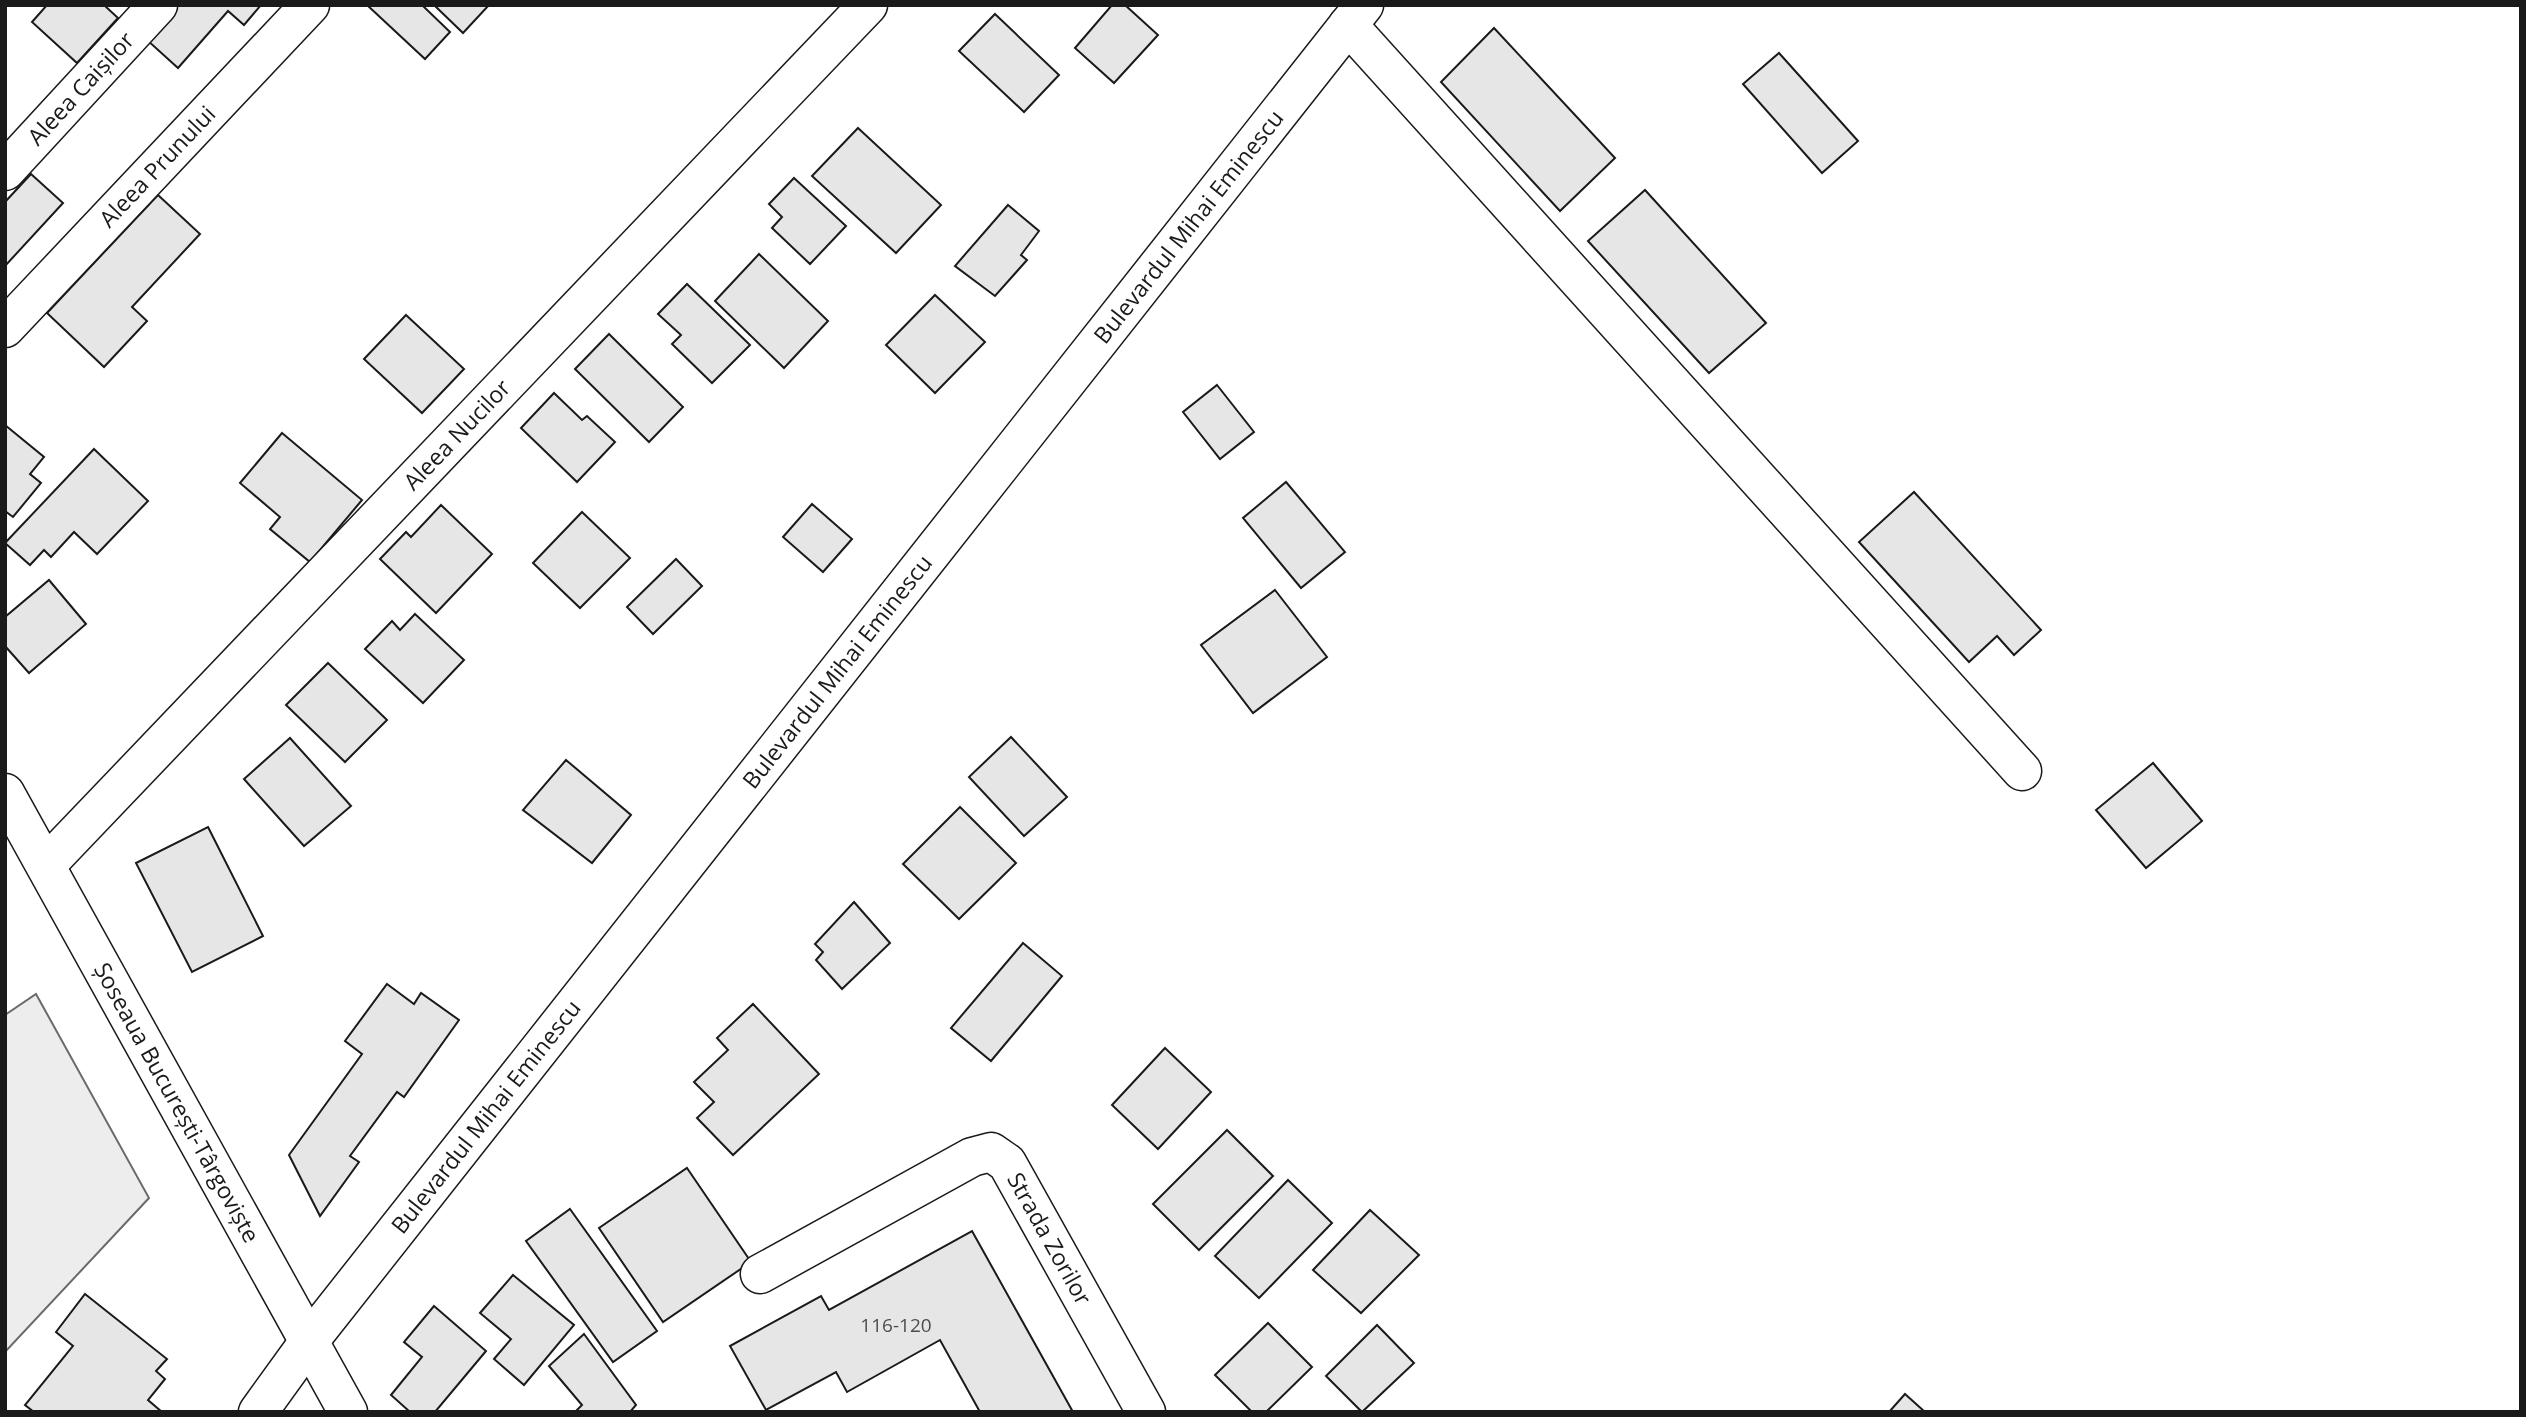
<svg xmlns="http://www.w3.org/2000/svg" width="2526" height="1417" font-family="'Open Sans',sans-serif">
<style>
.built{fill:#ededed;stroke:#6a6a6a;stroke-width:2}
.building{fill:#e6e6e6;stroke:#1a1a1a;stroke-width:2}
.lines{fill:none;stroke-linecap:round;stroke-linejoin:round}
.minor-casing{stroke:#1a1a1a;stroke-width:41}
.primary-casing{stroke:#1a1a1a;stroke-width:41}
.minor{stroke:#fff;stroke-width:38}
.primary{stroke:#fff;stroke-width:38}
.labels{text-anchor:middle;stroke-width:5;stroke-linejoin:round;paint-order:stroke}
.number-label{font-size:19px;fill:#4d4d4d}
.street-label{font-size:23px;fill:#1a1a1a;stroke:#fff}
</style>
<rect width="100%" height="100%" fill="#fff"/>
<polygon class="built" points="36,994 149,1198 5,1352 5,1015"/>
<g class="building">
<polygon points="47,5 104,5 118,18 77,63 32,22"/>
<polygon points="177,5 261,5 244,25 228,11 178,68 147,40"/>
<polygon points="367,5 422,5 450,32 425,59"/>
<polygon points="434,5 489,5 463,33"/>
<polygon points="1112,5 1125,5 1158,35 1114,83 1075,48"/>
<polygon points="995,14 1059,75 1024,112 959,51"/>
<polygon points="1494,28 1615,158 1560,211 1441,82"/>
<polygon points="1779,53 1858,141 1822,173 1743,84"/>
<polygon points="858,128 941,205 896,253 812,176"/>
<polygon points="31,174 63,203 5,266 5,202"/>
<polygon points="794,178 846,226 810,264 772,228 782,217 769,204"/>
<polygon points="1645,190 1766,323 1709,373 1588,241"/>
<polygon points="158,195 200,234 132,307 147,321 104,367 47,313"/>
<polygon points="1008,205 1039,231 1021,255 1027,260 995,296 955,266"/>
<polygon points="759,254 828,321 784,368 715,301"/>
<polygon points="687,284 750,345 712,383 672,344 681,335 658,314"/>
<polygon points="935,295 985,342 935,393 886,345"/>
<polygon points="406,315 464,369 422,413 364,359"/>
<polygon points="609,334 683,407 649,442 575,369"/>
<polygon points="1217,385 1254,432 1220,459 1183,412"/>
<polygon points="554,393 582,420 587,416 615,442 577,482 521,428"/>
<polygon points="5,425 44,457 30,474 41,483 13,517 5,511"/>
<polygon points="282,433 362,500 310,562 270,529 280,517 240,483"/>
<polygon points="94,449 148,501 97,554 74,532 51,557 44,550 30,565 5,543"/>
<polygon points="1286,482 1345,552 1301,588 1243,518"/>
<polygon points="1914,492 2041,630 2014,655 1997,636 1969,662 1859,542"/>
<polygon points="812,504 852,539 823,572 783,537"/>
<polygon points="441,505 492,554 436,613 380,559 406,532 411,537"/>
<polygon points="582,512 630,558 580,608 533,563"/>
<polygon points="676,559 702,586 653,634 627,607"/>
<polygon points="49,580 86,624 29,673 5,646 5,617"/>
<polygon points="1275,590 1327,657 1253,713 1201,645"/>
<polygon points="415,614 464,660 423,703 365,649 392,621 400,630"/>
<polygon points="328,663 387,720 345,762 286,705"/>
<polygon points="1011,737 1067,797 1024,836 969,777"/>
<polygon points="290,738 351,806 304,846 244,779"/>
<polygon points="566,760 631,815 592,863 523,810"/>
<polygon points="2153,763 2202,821 2146,868 2096,810"/>
<polygon points="960,807 1016,863 959,919 903,864"/>
<polygon points="208,827 263,936 192,972 136,863"/>
<polygon points="854,902 890,943 842,989 816,960 823,952 815,944"/>
<polygon points="1023,943 1062,976 991,1061 951,1028"/>
<polygon points="387,984 414,1004 421,993 459,1020 404,1097 397,1092 350,1156 359,1162 320,1216 289,1155 362,1054 345,1041"/>
<polygon points="753,1004 819,1074 733,1155 697,1118 714,1102 694,1082 728,1050 717,1038"/>
<polygon points="1165,1048 1211,1092 1158,1149 1112,1105"/>
<polygon points="1227,1130 1273,1176 1199,1250 1153,1204"/>
<polygon points="687,1168 751,1262 663,1322 599,1228"/>
<polygon points="1288,1180 1332,1223 1259,1298 1215,1256"/>
<polygon points="570,1209 657,1331 613,1362 526,1241"/>
<polygon points="1370,1210 1419,1255 1361,1313 1313,1270"/>
<polygon points="972,1231 1073,1412 980,1412 940,1340 847,1392 836,1372 766,1410 730,1346 821,1296 829,1310"/>
<polygon points="513,1275 574,1325 524,1385 494,1359 511,1339 480,1313"/>
<polygon points="85,1294 167,1359 156,1371 165,1379 148,1400 162,1412 34,1412 25,1405 73,1346 56,1332"/>
<polygon points="434,1306 486,1351 435,1412 410,1412 391,1395 422,1357 404,1342"/>
<polygon points="1268,1323 1312,1367 1266,1412 1252,1412 1215,1375"/>
<polygon points="1377,1325 1414,1363 1362,1412 1326,1376"/>
<polygon points="584,1334 636,1405 630,1412 575,1412 582,1405 549,1366"/>
<polygon points="1905,1394 1925,1412 1889,1412"/>
</g>
<g class="lines">
<defs>
<g id="minor">
<polyline points="1348,25 2022,771"/>
<path id="s1" d="M5,171L158,5"/>
<path id="s2" d="M5,328L310,5"/>
<path id="s3" d="M46,865L868,5"/>
<path id="s4" d="M760,1274L972,1157L991,1152L1007,1163L1146,1412"/>
<path id="s5" d="M258,1412L310,1340L1364,5"/>
</g>
<g id="primary">
<path id="s6" d="M5,793L348,1412"/>
</g>
</defs>
<use href="#minor" class="minor-casing"/>
<use href="#primary" class="primary-casing"/>
<use href="#minor" class="minor"/>
<use href="#primary" class="primary"/>
</g>
<g class="labels">
<g class="number-label">
<text x="896" y="1332">116-120</text>
</g>
<g class="street-label">
<text dy="8" stroke="none"><textPath href="#s1" startOffset="112">Aleea Caișilor</textPath></text>
<text dy="8" stroke="none"><textPath href="#s2" startOffset="222">Aleea Prunului</textPath></text>
<text dy="8" stroke="none"><textPath href="#s5" startOffset="1507">Bulevardul Mihai Eminescu</textPath></text>
<text dy="8" stroke="none"><textPath href="#s3" startOffset="595">Aleea Nucilor</textPath></text>
<text dy="8" stroke="none"><textPath href="#s5" startOffset="940">Bulevardul Mihai Eminescu</textPath></text>
<text dy="8" stroke="none"><textPath href="#s6" startOffset="354">Șoseaua București-Târgoviște</textPath></text>
<text dy="8" stroke="none"><textPath href="#s5" startOffset="373">Bulevardul Mihai Eminescu</textPath></text>
<text dy="8" stroke="none"><textPath href="#s4" startOffset="368">Strada Zorilor</textPath></text>
</g>
</g>
<rect width="2526" height="1417" fill="none" stroke="#1a1a1a" stroke-width="14"/>
</svg>
